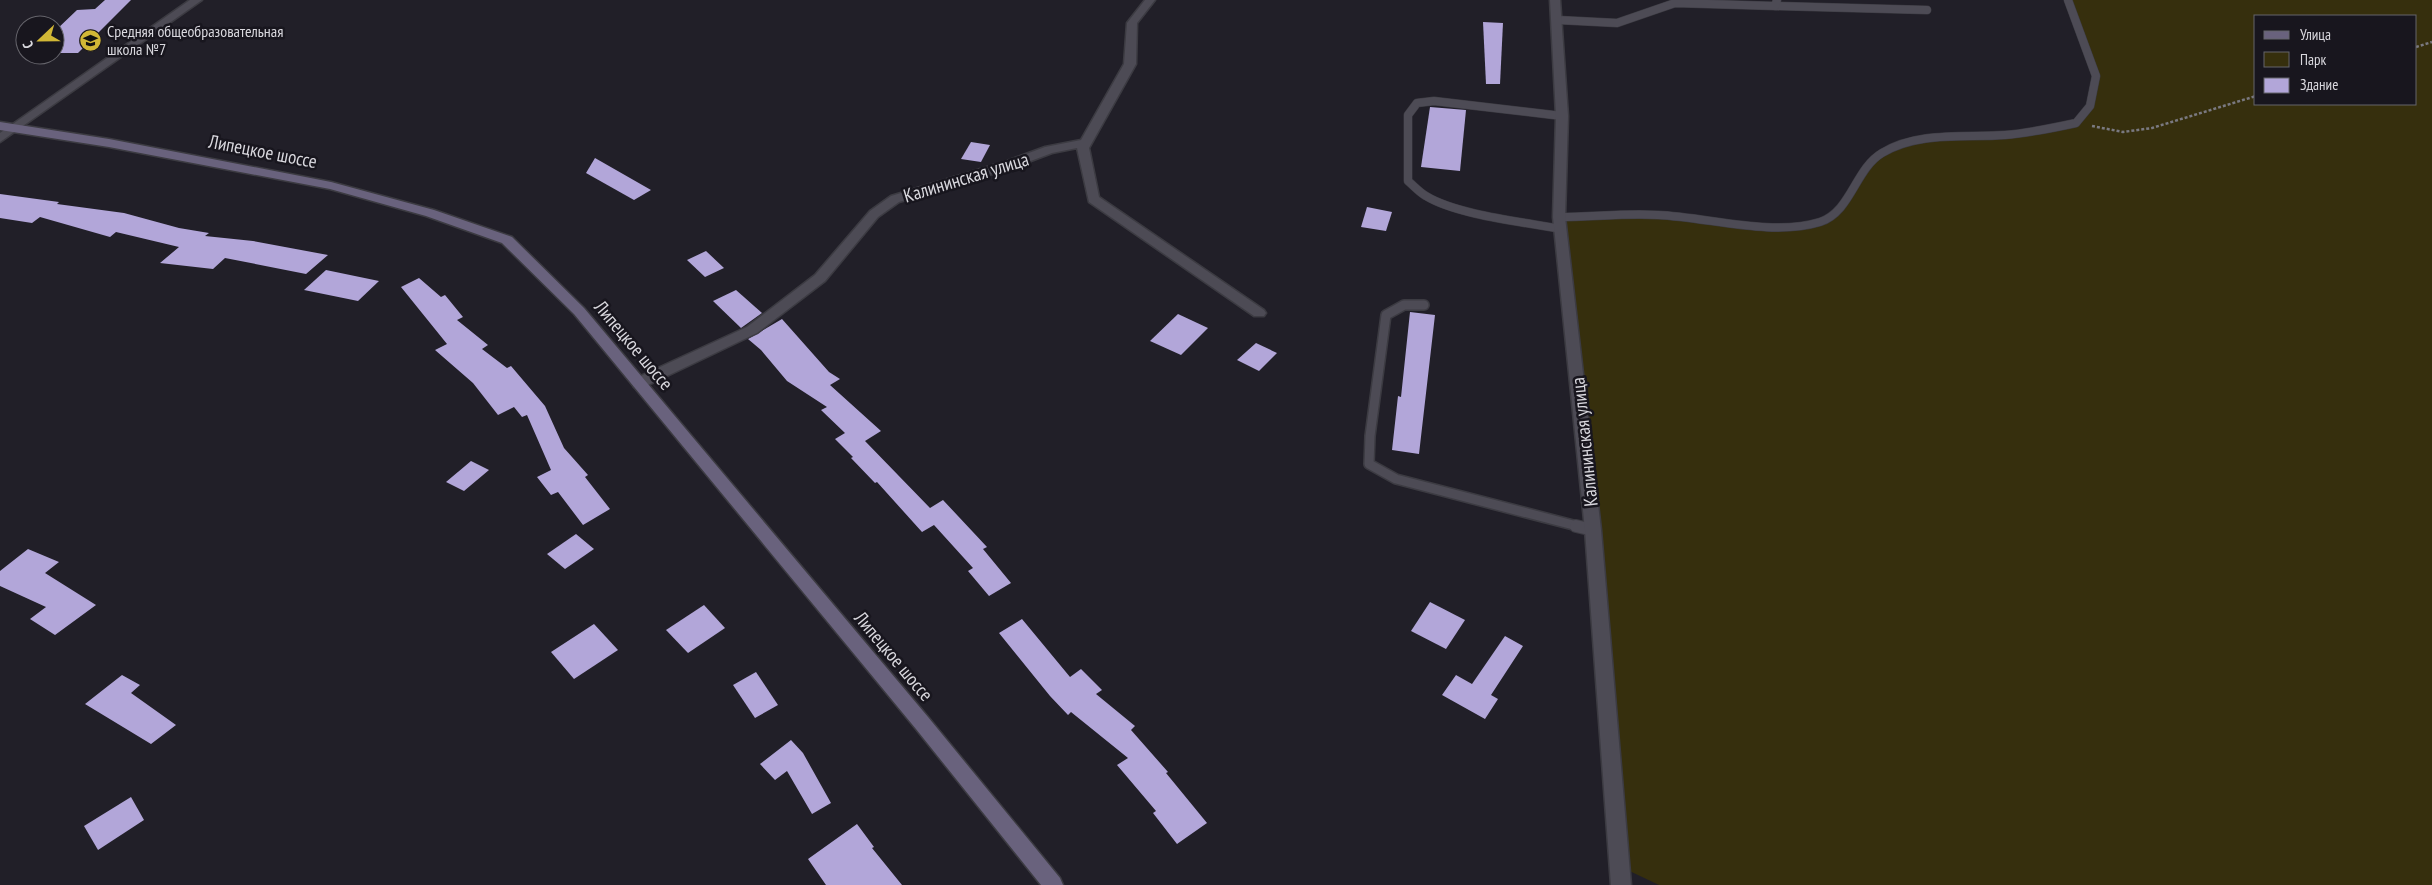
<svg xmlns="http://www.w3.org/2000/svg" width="2432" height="885" font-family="'PT Sans Narrow',sans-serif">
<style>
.green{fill:#362f0d;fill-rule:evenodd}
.building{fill:#b2a6d9}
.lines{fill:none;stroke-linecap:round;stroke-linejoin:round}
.lane-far2-casing{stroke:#3c3b42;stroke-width:9}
.lane-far1-casing{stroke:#3c3b42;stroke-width:12}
.lane-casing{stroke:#3c3b42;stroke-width:14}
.street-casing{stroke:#3c3b42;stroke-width:3}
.secondary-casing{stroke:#3c3b42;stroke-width:3}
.path{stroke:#7a7980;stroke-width:2.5;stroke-dasharray:3 2;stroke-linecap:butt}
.lane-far2{stroke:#4d4b55;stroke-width:8}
.lane-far1{stroke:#4d4b55;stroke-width:9}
.lane{stroke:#4d4b55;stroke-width:12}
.street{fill:#4d4b55;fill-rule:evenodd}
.secondary{fill:#69627d;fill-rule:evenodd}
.labels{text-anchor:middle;stroke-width:5;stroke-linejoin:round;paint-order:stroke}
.far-poi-label{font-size:16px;fill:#d9d8de;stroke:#18161e;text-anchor:start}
.street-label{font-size:19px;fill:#d9d8de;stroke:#18161e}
</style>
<rect width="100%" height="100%" fill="#211f28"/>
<path class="green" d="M2068,0H2432V885H1659L1619,866L1559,217L1658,215L1734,224L1796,226L1822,222L1839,212L1867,164L1912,141L2006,135L2076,123L2090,106L2096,76ZM2256,16H2416V104H2256Z"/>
<g class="building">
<polygon points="105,0 131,0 78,53 55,53 55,31 77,10 95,9"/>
<polygon points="1483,22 1503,23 1500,84 1486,84"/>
<polygon points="1430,107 1466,110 1460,171 1421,167"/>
<polygon points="971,142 990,145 981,162 961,159"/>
<polygon points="595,158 651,190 634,200 586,173"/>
<polygon points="0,194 59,202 57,204 124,213 179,228 209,233 205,236 253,241 328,255 306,274 225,258 213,269 160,263 179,247 116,232 110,237 40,217 32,223 0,218"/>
<polygon points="1367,207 1392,212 1386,231 1361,227"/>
<polygon points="706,251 724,268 705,277 687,260"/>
<polygon points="326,270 379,281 358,301 304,290"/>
<polygon points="419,278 441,297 445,295 463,317 457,320 488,345 482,349 507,368 511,366 545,406 564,448 588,475 585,477 610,509 583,525 558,492 551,495 537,477 551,470 527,415 522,417 514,407 498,415 473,383 435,350 447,344 401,287"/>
<polygon points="736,290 762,313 741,328 713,301"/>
<polygon points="1410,312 1435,315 1419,454 1392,450 1398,396 1401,397"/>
<polygon points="1178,314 1208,328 1181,355 1150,341"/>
<polygon points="782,319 829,372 840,379 830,385 881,431 865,441 930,508 943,500 987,547 983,549 1011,583 989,596 968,571 973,568 934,525 922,532 877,482 875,483 851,458 853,457 835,439 845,433 821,410 827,407 787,381 761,350 748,339"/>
<polygon points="1256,343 1277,353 1259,371 1237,360"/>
<polygon points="471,461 489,470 464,491 446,482"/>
<polygon points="576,534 594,549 565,569 547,554"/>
<polygon points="28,549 59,562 45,573 96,605 55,635 30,619 46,607 0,586 0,571"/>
<polygon points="1430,602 1465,620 1446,649 1411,631"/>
<polygon points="704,605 725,628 688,653 666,630"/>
<polygon points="1022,619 1070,677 1081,669 1102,690 1096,694 1135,726 1131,730 1168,772 1166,773 1207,823 1177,844 1153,813 1156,811 1117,765 1128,758 1071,712 1068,715 1050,696 999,633"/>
<polygon points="594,624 618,650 574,679 551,652"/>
<polygon points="1505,636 1523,646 1491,695 1498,699 1485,719 1442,695 1456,675 1472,684"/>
<polygon points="756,672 778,705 755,718 733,685"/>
<polygon points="122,675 140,685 131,693 176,725 151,744 85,704"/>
<polygon points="791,740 803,753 831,803 812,814 787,771 775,780 760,764"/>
<polygon points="131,797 144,820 98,850 84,826"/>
<polygon points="857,824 874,847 872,848 902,885 826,885 808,859"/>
</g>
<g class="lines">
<defs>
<g id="lane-far2">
<polyline points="1775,6 1927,10"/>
<polyline points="1558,20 1617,23 1675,3 1775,6 1777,0"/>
<path d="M1559,217C1592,217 1625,213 1658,215C1708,217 1771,237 1820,222C1851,212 1855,169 1882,153C1918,131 1965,138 2005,135C2029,133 2053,128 2076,123L2090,106L2096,76L2068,0"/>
<path d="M1561,229C1524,222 1457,215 1426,196C1419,192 1414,186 1408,181V115L1417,103L1434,101L1562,116"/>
</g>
<polyline id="lane-far1" points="1424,305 1404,305 1386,315 1370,436 1369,464 1396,479 1581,527"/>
<polyline id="lane" points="1576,526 1593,530"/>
<g id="street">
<polygon points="190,0 202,0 0,142 0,133"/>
<polygon points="1145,0 1155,0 1137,23 1136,64 1089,148 1099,197 1264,310 1266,313 1264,316 1254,316 1089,202 1077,148 1052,153 1015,167 899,202 878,217 825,281 757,333 644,387 634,387 632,383 634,379 747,327 815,275 870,211 891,196 1007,161 1045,147 1081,140 1124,64 1127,23"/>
<polygon points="1550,0 1560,0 1568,116 1565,217 1601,530 1631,885 1611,885 1585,530 1553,217 1556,116"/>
</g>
<polygon id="secondary" points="0,122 109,139 331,182 434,210 512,237 584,308 928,717 1060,878 1063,885 1041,885 916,729 574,314 502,243 426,216 330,189 109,147 0,130"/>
</defs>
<use href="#lane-far2" class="lane-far2-casing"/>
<use href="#lane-far1" class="lane-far1-casing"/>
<use href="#lane" class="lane-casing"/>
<use href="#street" class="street-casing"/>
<use href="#secondary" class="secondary-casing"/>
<g class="path">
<polyline points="2416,47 2432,42"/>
<polyline points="2092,126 2123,132 2152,128 2256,96"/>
</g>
<use href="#lane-far2" class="lane-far2"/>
<use href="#lane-far1" class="lane-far1"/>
<use href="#lane" class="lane"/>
<use href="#street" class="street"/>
<use href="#secondary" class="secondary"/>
</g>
<defs>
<symbol id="school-disc" viewBox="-11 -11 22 22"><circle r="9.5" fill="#d1b736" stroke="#18161e"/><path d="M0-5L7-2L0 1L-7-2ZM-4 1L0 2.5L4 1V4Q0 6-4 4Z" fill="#111"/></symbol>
</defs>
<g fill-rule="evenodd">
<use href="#school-disc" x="78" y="28" width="25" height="25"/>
</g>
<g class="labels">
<g class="far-poi-label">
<text x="107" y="37">Средняя общеобразовательная<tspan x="107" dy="18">школа №7</tspan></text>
</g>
<g class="street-label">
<text transform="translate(263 151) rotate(11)" y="7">Липецкое шоссе</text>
<text transform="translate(966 177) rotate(-17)" y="7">Калининская улица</text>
<text transform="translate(634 345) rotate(50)" y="7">Липецкое шоссе</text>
<text transform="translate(1584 442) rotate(-96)" y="7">Калининская улица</text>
<text transform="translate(894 656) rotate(50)" y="7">Липецкое шоссе</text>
</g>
</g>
<rect x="2254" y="15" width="162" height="90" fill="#18161e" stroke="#65646b"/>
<rect x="2264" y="31" width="25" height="8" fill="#69627d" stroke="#65646b"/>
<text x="2300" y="40" font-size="15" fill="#d9d8de">Улица</text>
<rect x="2264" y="52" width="25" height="15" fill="#362f0d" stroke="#65646b"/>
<text x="2300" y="65" font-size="15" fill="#d9d8de">Парк</text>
<rect x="2264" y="78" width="25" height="15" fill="#b2a6d9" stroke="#65646b"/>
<text x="2300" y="90" font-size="15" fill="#d9d8de">Здание</text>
<g transform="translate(40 40) rotate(248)"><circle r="24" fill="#18161e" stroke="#65646b"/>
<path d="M0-4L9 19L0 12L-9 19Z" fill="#d1b736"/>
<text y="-8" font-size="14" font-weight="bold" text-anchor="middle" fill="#d9d8de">С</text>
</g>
</svg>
